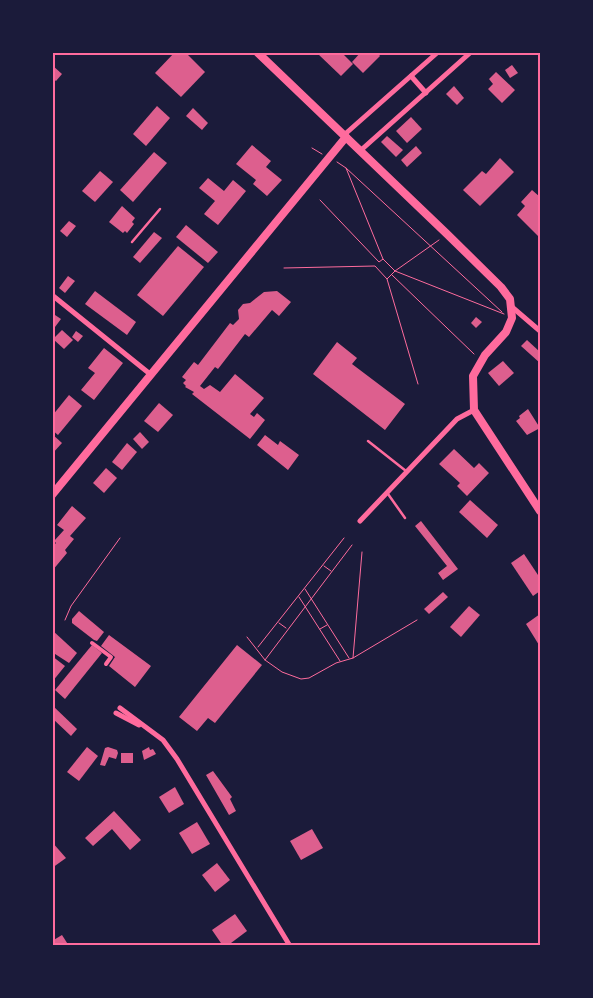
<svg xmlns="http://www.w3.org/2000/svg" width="593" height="998" font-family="Literata,serif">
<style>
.building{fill:#dd5f8e}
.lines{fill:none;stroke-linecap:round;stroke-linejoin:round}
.path{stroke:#ff6b9d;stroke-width:1}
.service{stroke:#ff6b9d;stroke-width:2.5}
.pedestrian{stroke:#ff6b9d;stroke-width:4}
.minor{stroke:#ff6b9d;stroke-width:5}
.secondary{stroke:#ff6b9d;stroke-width:8}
.primary{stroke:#ff6b9d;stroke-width:8}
.neatline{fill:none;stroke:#ff6b9d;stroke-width:2}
</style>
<rect width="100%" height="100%" fill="#1b1b3a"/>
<g class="building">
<polygon points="175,52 185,52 205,72 181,97 155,73"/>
<polygon points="320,52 341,52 353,64 341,76 318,54"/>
<polygon points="361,52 377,52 380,56 363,73 352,62"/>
<polygon points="52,65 62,74 56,81 52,78"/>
<polygon points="512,65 518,73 510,78 505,70"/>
<polygon points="496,72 515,90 502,103 488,89 493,84 489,79"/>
<polygon points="454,86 464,98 457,105 446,94"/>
<polygon points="157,106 170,118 146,146 133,134"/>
<polygon points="193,108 208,123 202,130 186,116"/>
<polygon points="411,117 422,129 407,143 396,131"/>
<polygon points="387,136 403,150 396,157 381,142"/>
<polygon points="252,145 271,161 266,167 282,180 267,196 253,184 256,180 236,164"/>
<polygon points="416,146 422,153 407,167 401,160"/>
<polygon points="154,152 167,163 133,202 120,190"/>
<polygon points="500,158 514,172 480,206 463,190 482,171 486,174"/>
<polygon points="100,171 113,182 95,202 82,191"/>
<polygon points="208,178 224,191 233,180 246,191 218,225 204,214 215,201 199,188"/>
<polygon points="532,190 540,197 540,238 517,215 525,206 521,202"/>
<polygon points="122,206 135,218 132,222 134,224 127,233 125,231 123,233 109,222"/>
<polygon points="69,221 76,226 67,237 60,231"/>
<polygon points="186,225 218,252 208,263 176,237"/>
<polygon points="154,232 162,238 140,263 133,257"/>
<polygon points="178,246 204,267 163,316 137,295"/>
<polygon points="68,276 75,281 65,293 59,288"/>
<polygon points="95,291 136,322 127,335 85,304"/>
<polygon points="277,291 291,302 279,316 272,310 249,337 245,334 218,369 215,367 200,386 204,389 210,385 220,392 235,374 264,398 250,414 254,417 257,413 265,420 250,439 192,394 194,392 185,387 186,386 183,383 186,380 182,377 194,362 198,365 230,323 233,325 239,319 238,310 243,304 250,303 264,292"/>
<polygon points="52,313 61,319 52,331"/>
<polygon points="476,317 482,322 476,328 471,323"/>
<polygon points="62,330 73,340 64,349 53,339"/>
<polygon points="76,331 83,336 78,342 72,337"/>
<polygon points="527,340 540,352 540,363 521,346"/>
<polygon points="337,342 357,358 352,364 405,404 385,430 313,374"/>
<polygon points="104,348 123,363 94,400 81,390 95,373 88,368"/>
<polygon points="503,361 514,373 499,386 488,373"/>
<polygon points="69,395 82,406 58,435 52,430 52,416"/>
<polygon points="159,403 173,415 158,432 144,421"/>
<polygon points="528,409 540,428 527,435 516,421 520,418 519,416"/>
<polygon points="140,432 149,442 142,449 133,439"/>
<polygon points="52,434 62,443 52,454"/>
<polygon points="265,435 278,445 280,441 299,455 288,470 257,445"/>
<polygon points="127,443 137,452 122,470 112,462"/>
<polygon points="454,449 474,468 479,463 489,473 467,496 457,486 460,483 439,464"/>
<polygon points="106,468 117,478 104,493 93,483"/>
<polygon points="470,500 498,525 487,538 459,512"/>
<polygon points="72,506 86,518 70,536 74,539 65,550 67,553 52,571 52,547 56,543 54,541 64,530 57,525"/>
<polygon points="421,521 458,569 443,580 438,573 447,566 415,526"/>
<polygon points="524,554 540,578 540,591 533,596 511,563"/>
<polygon points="443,592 448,597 429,614 424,609"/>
<polygon points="469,606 480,615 461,637 450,627"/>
<polygon points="79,611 104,632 97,641 94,640 72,623 72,619"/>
<polygon points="540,614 540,644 539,645 526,624"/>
<polygon points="52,630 77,653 69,663 52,652"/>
<polygon points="109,635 151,666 135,687 109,666 115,657 101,646"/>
<polygon points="92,645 102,653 65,699 55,690"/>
<polygon points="237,645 262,665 215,723 208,718 197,731 179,717"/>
<polygon points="52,656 65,666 52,682"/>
<polygon points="52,705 77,729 71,736 52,718"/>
<polygon points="87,747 98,756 79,781 67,772"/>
<polygon points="108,747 117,750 118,753 116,759 109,757 105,766 100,765 105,748"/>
<polygon points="149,747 150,750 153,749 156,754 144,760 142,751"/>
<rect x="121" y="753" width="12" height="10"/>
<polygon points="213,771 232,797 230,799 236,811 229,815 206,775"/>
<polygon points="175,787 184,804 169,813 159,797"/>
<polygon points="114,811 141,840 130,850 112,829 93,846 85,838"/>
<polygon points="197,822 210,844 192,854 179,833"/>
<polygon points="312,829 323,848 301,860 290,841"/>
<polygon points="52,842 66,858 52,868"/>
<polygon points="217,863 230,880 215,892 202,875"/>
<polygon points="235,914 247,931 227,946 223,946 212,930"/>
<polygon points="62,935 69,946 52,946 52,941"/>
</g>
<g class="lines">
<g class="path">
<polyline points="312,148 322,154"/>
<polyline points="337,162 346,168 502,312"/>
<polyline points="346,168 383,259"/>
<polyline points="439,240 395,271 504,314"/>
<polyline points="284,268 375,266 387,279 395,271 383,259 379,262 320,200"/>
<polyline points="392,275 474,354"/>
<polyline points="387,279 418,384"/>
<polyline points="324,566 331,571"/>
<polyline points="305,589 349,658"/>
<polyline points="299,597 340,661"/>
<polyline points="65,620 71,606 120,538"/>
<polyline points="279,623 286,628"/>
<polyline points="320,629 327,625"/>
<polyline points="247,637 265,660 282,672 301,679 309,678 336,663 353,658 417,620"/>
<polyline points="258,647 344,538"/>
<polyline points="353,658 362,552"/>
<polyline points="265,660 352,545"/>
</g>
<g class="service">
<polyline points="132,242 160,209"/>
<polyline points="368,441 406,471"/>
<polyline points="388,494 405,518"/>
</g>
<polyline class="pedestrian" points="92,643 111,657 106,664"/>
<g class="minor">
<polyline points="411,76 426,93"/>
<polyline points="344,135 438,52"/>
<polyline points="360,151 471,52"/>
<polyline points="52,295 150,374"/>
<polyline points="512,307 540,331"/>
<polyline points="360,521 457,419 474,410"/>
<polyline points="120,708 163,740 177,759 290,946"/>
<polyline points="116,713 139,725"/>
</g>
<polyline class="secondary" points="52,495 346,137"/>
<polyline class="primary" points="257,52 447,234 501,287 510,299 512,318 506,332 485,355 473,376 474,410 540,511"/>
</g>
<rect width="593" height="998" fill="none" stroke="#1b1b3a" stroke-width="108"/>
<rect x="54" y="54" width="485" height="890" class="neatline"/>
</svg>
